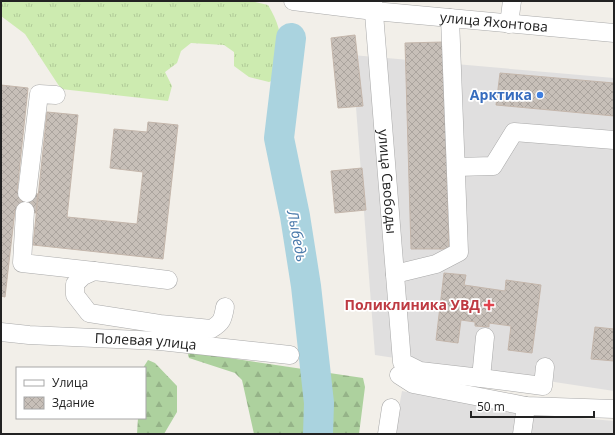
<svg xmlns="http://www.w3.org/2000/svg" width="615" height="435" font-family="'Open Sans',sans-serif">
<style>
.residential{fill:#e0dfdf}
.grass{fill:url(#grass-tufts)}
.forest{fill:url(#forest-firs)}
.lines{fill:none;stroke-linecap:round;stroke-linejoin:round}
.river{stroke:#aad3df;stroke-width:30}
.building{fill:url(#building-cross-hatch);stroke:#c4b6ab}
.minor-casing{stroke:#a9a9a9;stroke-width:19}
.minor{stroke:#fff;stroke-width:18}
.shop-dot{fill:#3f7fe0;stroke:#fff;stroke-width:1.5}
.health-dot{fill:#e0444e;stroke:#fff;stroke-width:1.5}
.labels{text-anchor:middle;stroke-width:3.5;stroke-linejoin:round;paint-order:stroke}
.street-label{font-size:14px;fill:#222;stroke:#fff}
.shop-label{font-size:14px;font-weight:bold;fill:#366cbe;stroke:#fff;text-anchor:end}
.health-label{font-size:14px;font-weight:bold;fill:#be3a42;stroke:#fff;text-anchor:end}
.water-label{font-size:15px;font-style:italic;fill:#4a7aab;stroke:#fff}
</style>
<defs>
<pattern id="grass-tufts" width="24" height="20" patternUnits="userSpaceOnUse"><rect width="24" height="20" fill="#cdebb0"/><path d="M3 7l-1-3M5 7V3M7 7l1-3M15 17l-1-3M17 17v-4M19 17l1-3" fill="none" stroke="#b0c997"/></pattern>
<pattern id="forest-firs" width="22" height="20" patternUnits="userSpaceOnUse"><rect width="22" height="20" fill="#add19e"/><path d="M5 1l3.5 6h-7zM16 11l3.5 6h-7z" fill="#95b388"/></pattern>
<pattern id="building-cross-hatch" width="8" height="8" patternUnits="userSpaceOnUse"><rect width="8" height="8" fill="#c7bfb8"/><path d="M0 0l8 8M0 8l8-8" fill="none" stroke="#aba49e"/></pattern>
</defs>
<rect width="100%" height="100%" fill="#f2efe9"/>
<g class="residential">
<polygon points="352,55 614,78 614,391 375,355"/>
<polygon points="402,391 523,413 614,421 614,434 394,434"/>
</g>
<path class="grass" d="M1,1H251L268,5C283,29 284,51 279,78L269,82L249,77L234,66V52L224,45L191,43L181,51L177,63L165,72L172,86L168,101L61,89L25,34L1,16Z"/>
<g class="forest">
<polygon points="189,352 363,378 365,387 359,434 254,434 242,380 235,373 189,358 188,355"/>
<polygon points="148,360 155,363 177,386 177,412 164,434 137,434 138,418 145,418 145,368 143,368"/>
</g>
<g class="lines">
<polyline class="river" points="291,38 279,138 295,216 306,286 319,403 318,434"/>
</g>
<g class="building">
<polygon points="355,35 363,106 338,108 331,38"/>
<polygon points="443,42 449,249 411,249 405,43"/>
<polygon points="500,73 614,83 614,116 496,105"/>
<polygon points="1,85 28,88 17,192 38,194 36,213 15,210 5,297 1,296"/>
<polygon points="47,112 78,115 67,217 137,224 143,172 110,168 114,129 147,132 148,122 178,125 163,259 33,245"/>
<polygon points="362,168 366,210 335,213 331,171"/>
<polygon points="444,273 466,275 464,285 505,291 506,280 541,285 532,353 508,350 511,326 489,323 489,327 475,326 475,322 461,320 458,343 436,340"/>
<polygon points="595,327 614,329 614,361 591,359"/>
</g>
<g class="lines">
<defs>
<g id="minor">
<path id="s1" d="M293,1L374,11L614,33"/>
<path id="s2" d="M373,1L402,362L420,371L481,378L485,337"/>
<polyline points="509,24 512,1"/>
<polyline points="456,167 493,166 514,132 614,140"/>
<polyline points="27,193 39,94 56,95"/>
<polyline points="25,211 22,263 94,271"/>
<polyline points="395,274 436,264 459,252 450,18"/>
<path d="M168,280L94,271L83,276L75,284V295L89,313L160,324L211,329C222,323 223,319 225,307"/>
<path id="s3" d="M1,332L29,335L160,341L290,355"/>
<polyline points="399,375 413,384 526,406 614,409"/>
<polyline points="481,378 543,386 545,367"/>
<polyline points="387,434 391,408"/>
<polyline points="522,434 526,406"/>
</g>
</defs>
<use href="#minor" class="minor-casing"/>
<use href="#minor" class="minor"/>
</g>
<circle class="shop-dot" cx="540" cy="95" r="4"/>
<path class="health-dot" d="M487 299h4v4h4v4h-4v4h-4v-4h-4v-4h4z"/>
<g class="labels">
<g class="street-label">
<text dy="5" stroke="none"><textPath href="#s1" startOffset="202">улица Яхонтова</textPath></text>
<text dy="5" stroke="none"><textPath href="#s2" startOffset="181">улица Свободы</textPath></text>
<text dy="5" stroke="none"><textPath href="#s3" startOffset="145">Полевая улица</textPath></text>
</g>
<g class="shop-label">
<text x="532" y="100">Арктика</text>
</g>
<g class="health-label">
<text x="480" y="310">Поликлиника УВД</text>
</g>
<g class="water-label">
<text transform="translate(297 236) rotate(79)" y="5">Лыбедь</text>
</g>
</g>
<rect width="615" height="435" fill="none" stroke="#222222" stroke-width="4"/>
<rect x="16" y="367" width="130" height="52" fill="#ffffff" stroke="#a7a7a7"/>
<rect x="24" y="380" width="20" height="6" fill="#ffffff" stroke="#a7a7a7"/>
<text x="52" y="387" font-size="12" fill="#222222">Улица</text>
<rect x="24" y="397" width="20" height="12" fill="url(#building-cross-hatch)" stroke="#a7a7a7"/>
<text x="52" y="407" font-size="12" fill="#222222">Здание</text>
<path d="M471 411v6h123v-6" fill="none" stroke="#222222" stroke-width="2"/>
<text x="477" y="411" font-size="12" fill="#222222" stroke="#ffffff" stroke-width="3" paint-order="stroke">50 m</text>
</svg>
